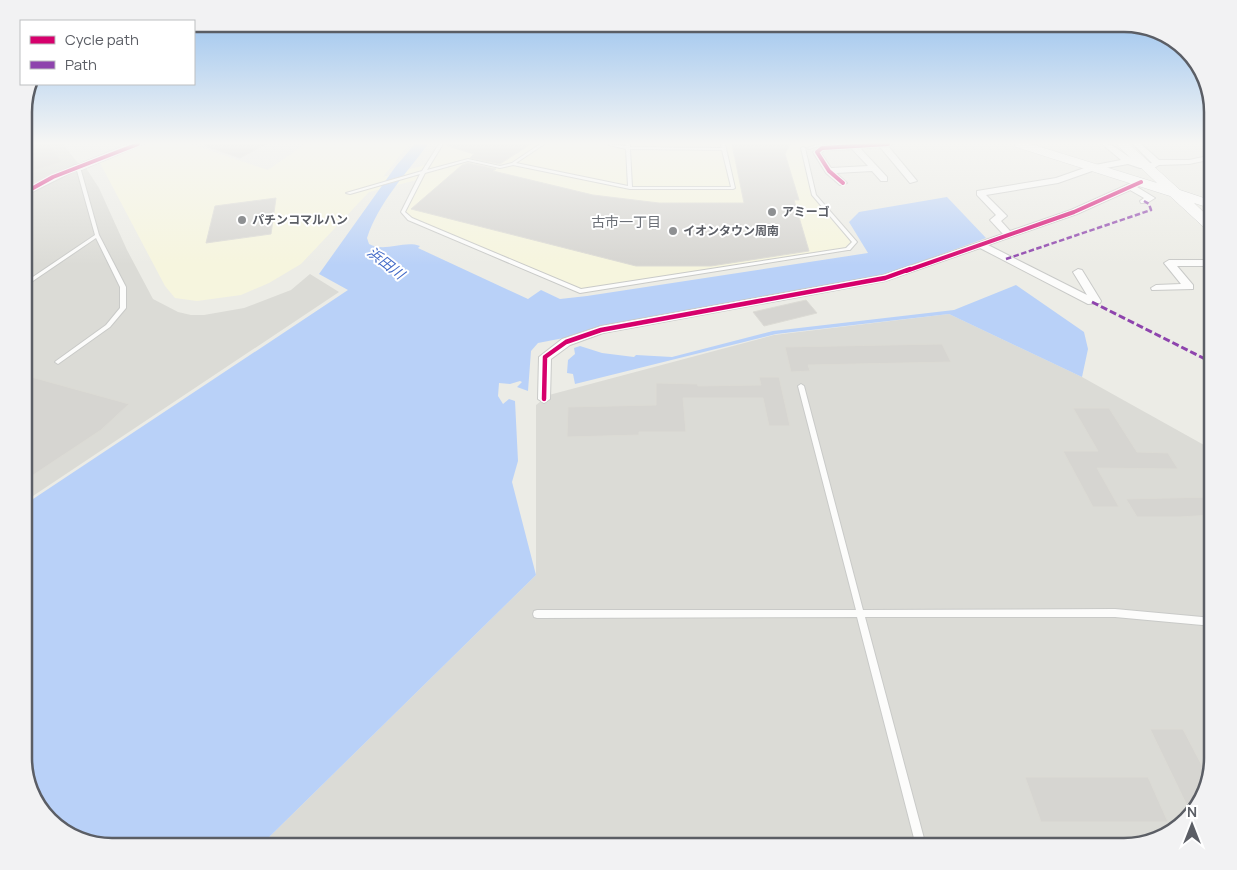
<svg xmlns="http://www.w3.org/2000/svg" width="1237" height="870" font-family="Manrope,'Noto Sans JP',sans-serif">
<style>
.commercial{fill:#f6f5de}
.industrial{fill:#dbdbd6}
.water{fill:#b9d1f8}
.building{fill:#d6d5d1;stroke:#dcdbd5}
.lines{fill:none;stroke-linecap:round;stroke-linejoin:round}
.lane-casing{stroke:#c9cac8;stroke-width:2}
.street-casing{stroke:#c9cac8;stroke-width:2}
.secondary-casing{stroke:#c7c8c7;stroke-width:1}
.lane{fill:#fcfcfb;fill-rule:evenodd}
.street{fill:#fcfcfb;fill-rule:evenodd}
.secondary{fill:#fcfcfb;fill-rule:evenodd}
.quiet-far1{stroke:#8e44ad;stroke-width:2.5;stroke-dasharray:5.5 2.5;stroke-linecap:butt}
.quiet{stroke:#8e44ad;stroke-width:3;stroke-dasharray:7 3;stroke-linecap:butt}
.cycleway-far1-casing{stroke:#fff;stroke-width:6}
.cycleway-casing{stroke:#fff;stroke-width:7}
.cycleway-far1{stroke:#d6006c;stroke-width:4}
.cycleway{stroke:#d6006c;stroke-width:4.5}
.poi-dot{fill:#8e9092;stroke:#fff;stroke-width:2}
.labels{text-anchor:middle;stroke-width:4;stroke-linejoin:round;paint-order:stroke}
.far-poi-label{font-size:12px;font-weight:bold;fill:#5b5e65;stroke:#fff;text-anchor:start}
.far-neighbourhood-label{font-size:14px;fill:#6c7077;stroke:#fff}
.far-water-label{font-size:14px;font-style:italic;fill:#4169c7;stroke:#fff}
.rim{fill:none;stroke:#5b5e65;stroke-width:2.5}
</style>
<rect width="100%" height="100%" fill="#ecece6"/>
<polygon class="commercial" points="146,144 190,144 268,170 305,144 409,144 383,177 428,164 441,144 821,144 803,149 814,195 855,242 848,249 580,291 410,219 403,212 421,179 369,192 301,264 269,283 241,295 197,301 175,298 165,286 100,163"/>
<g class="industrial">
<polygon points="24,144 63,144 77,162 86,168 99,188 127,250 153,299 178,312 191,315 204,315 244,308 291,290 310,274 339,292 24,502"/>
<polygon points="949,314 1082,377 1213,450 1213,757 1195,811 1164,837 1124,846 260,846 536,575 536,405 549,395 774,335"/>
</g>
<g class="water">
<path d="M415,144H428C406,174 379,202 367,238L369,244C385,253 403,240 420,246L418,248L528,299L541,290L560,299L587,296L868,253L849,222L859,212L947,197L986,238L882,276L538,343L531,351L528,391L517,387L522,382L520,381L510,384L499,383L498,396L503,404L509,399L515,401L518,461L512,482L536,575L260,846H113L59,828L36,801L24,763V505L348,290L319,274L396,166Z"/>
<polygon points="1016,285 1084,332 1088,349 1082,377 949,314 776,334 575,384 573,374 567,373 568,360 575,354 574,348 580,346 602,353 634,357 636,355 672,357 773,331 954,310"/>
</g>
<g class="building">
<polygon points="24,144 49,144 62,162 32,171 24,158"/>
<polygon points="205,144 266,144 240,158 205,146"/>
<polygon points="448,144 531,144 500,164 470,158 474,154 447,146"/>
<polygon points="732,144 790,144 785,154 799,200 794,200 809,251 711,266 636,266 411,209 462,165 468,163 496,169 493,171 593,195 659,203 744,203"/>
<polygon points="276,198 271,234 206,243 215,206"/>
<polygon points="806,300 817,313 764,326 753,312"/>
<polygon points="942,344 951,362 808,365 810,371 791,372 785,347"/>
<polygon points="24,375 129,404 101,430 24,481"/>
<polygon points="759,377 779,377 790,426 769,426 763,398 683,398 686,432 639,432 639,435 567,437 568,407 656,405 656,383 697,384 698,386 761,385"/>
<polygon points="1073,408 1109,408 1137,452 1168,453 1178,469 1097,468 1119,507 1093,507 1063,451 1098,451"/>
<polygon points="1213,497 1213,515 1179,517 1137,517 1126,499"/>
<polygon points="1150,729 1183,729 1207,775 1195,811 1191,814"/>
<polygon points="1025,777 1148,777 1168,822 1041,822"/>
</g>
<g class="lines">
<defs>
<g id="lane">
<path d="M439,144H443L427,170L468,159L500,166L512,163L540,144H544L543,145L516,163L628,186L626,149L609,145L608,144L626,146V144H630V147L722,148L721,144H725L735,188L733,189H630L513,165L500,168L468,161L425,173L405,212L412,218L581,289L846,248L852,242L812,195L801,148L803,147L805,148L816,195L857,242L850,250H848L580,293L408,220L401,212L420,174L350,194L346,193L422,171ZM630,149L722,150L731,187H632Z"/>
<polygon points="820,144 825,144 809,149 807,148"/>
<polygon points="77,166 80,167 99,235 126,287 126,308 110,327 58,364 55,362 56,361 106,325 120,308 120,287 96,238 24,287 24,283 95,235 76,167"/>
<polygon points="801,384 804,386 863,610 1115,609 1213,618 1213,626 1115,617 865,617 926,846 916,846 857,617 537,618 534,617 533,614 534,611 537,610 856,610 798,386"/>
</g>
<g id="street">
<path d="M856,144H892L888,146L917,181L910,183L880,147L860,148L887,177V181H881L872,171L836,173L847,183L840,185L826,173L813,152L822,146ZM852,149L868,166L831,168L821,153L824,150Z"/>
<path d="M1102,144C1119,142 1130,166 1152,163L1133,144H1141L1159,160H1189L1213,155V159L1189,164L1159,165L1154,168H1140L1128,164L1095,170L1058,183L986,195L1007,216L1001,221L1010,231L1071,210L1138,180H1144V184L1137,187L1155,198L1147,203H1141L1140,201L1144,198L1130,190L1077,214L988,245L1087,295L1073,272L1078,269L1082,270L1101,301L1100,303L1088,304L980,248L885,281L603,333L570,345L551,359L550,399L544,403L538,399L539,357L562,339L601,326L883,275L1003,234L990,220L996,215L977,195V191L1056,178L1090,166L1121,160Z"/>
<polygon points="75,165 82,167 24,196 24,190"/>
<polygon points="1169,260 1213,260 1213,266 1177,266 1193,285 1193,289 1152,290 1151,288 1156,285 1181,284 1164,263"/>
</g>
<g id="secondary">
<polygon points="128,144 144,144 82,170 74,170 72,167"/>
<polygon points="1014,144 1031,144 1157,183 1116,144 1129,144 1180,190 1213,201 1213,209 1194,203 1213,221 1213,232 1208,231 1170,196 1016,147"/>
</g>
</defs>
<use href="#lane" class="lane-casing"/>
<use href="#street" class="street-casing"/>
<use href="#secondary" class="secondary-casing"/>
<use href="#lane" class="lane"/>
<use href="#street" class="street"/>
<use href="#secondary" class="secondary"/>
<polyline class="quiet-far1" points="1006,259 1151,210 1149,204 1144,201"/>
<polyline class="quiet" points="1092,302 1213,363"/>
<defs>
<g id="cycleway-far1">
<polyline points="843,183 829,171 817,152 822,148 888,144"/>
<polyline points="24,193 53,177 138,144"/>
<polyline points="906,271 1074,212 1141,182"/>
</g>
<polyline id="cycleway" points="544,399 545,357 566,342 601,330 885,278 910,269"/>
</defs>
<use href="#cycleway-far1" class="cycleway-far1-casing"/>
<use href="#cycleway" class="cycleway-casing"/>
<use href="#cycleway-far1" class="cycleway-far1"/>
<use href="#cycleway" class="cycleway"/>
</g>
<linearGradient id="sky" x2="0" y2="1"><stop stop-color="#95c0ee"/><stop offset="0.54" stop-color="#f6f6f4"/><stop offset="1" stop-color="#f6f6f4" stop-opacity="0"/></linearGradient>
<rect width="1237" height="265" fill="url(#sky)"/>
<g class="poi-dot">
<circle cx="772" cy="212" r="5"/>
<circle cx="242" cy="220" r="5"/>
<circle cx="673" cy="231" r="5"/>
</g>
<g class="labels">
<g class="far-poi-label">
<text x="782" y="216">アミーゴ</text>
<text x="252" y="224">パチンコマルハン</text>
<text x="683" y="235">イオンタウン周南</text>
</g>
<g class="far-neighbourhood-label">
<text x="626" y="227">古市一丁目</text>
</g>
<g class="far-water-label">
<text transform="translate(386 263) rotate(38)" y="5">浜田川</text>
</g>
</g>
<path d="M0 0H1237V870H0ZM112 32H1124A80 80 0 0 1 1204 112V758A80 80 0 0 1 1124 838H112A80 80 0 0 1 32 758V112A80 80 0 0 1 112 32Z" fill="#f2f2f3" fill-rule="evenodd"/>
<path class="rim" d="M112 32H1124A80 80 0 0 1 1204 112V758A80 80 0 0 1 1124 838H112A80 80 0 0 1 32 758V112A80 80 0 0 1 112 32Z"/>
<rect x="20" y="20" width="175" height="65" fill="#ffffff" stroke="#bdbfc1"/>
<rect x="30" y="36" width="25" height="8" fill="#d6006c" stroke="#bdbfc1"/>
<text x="65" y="45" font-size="15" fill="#5b5e65">Cycle path</text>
<rect x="30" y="61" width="25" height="8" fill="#8e44ad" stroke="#bdbfc1"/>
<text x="65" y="70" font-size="15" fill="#5b5e65">Path</text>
<g transform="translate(1192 825)" stroke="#ffffff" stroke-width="4" paint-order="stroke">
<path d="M0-4L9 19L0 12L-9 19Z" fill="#5b5e65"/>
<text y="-8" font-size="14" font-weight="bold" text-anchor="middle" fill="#5b5e65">N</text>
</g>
</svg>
